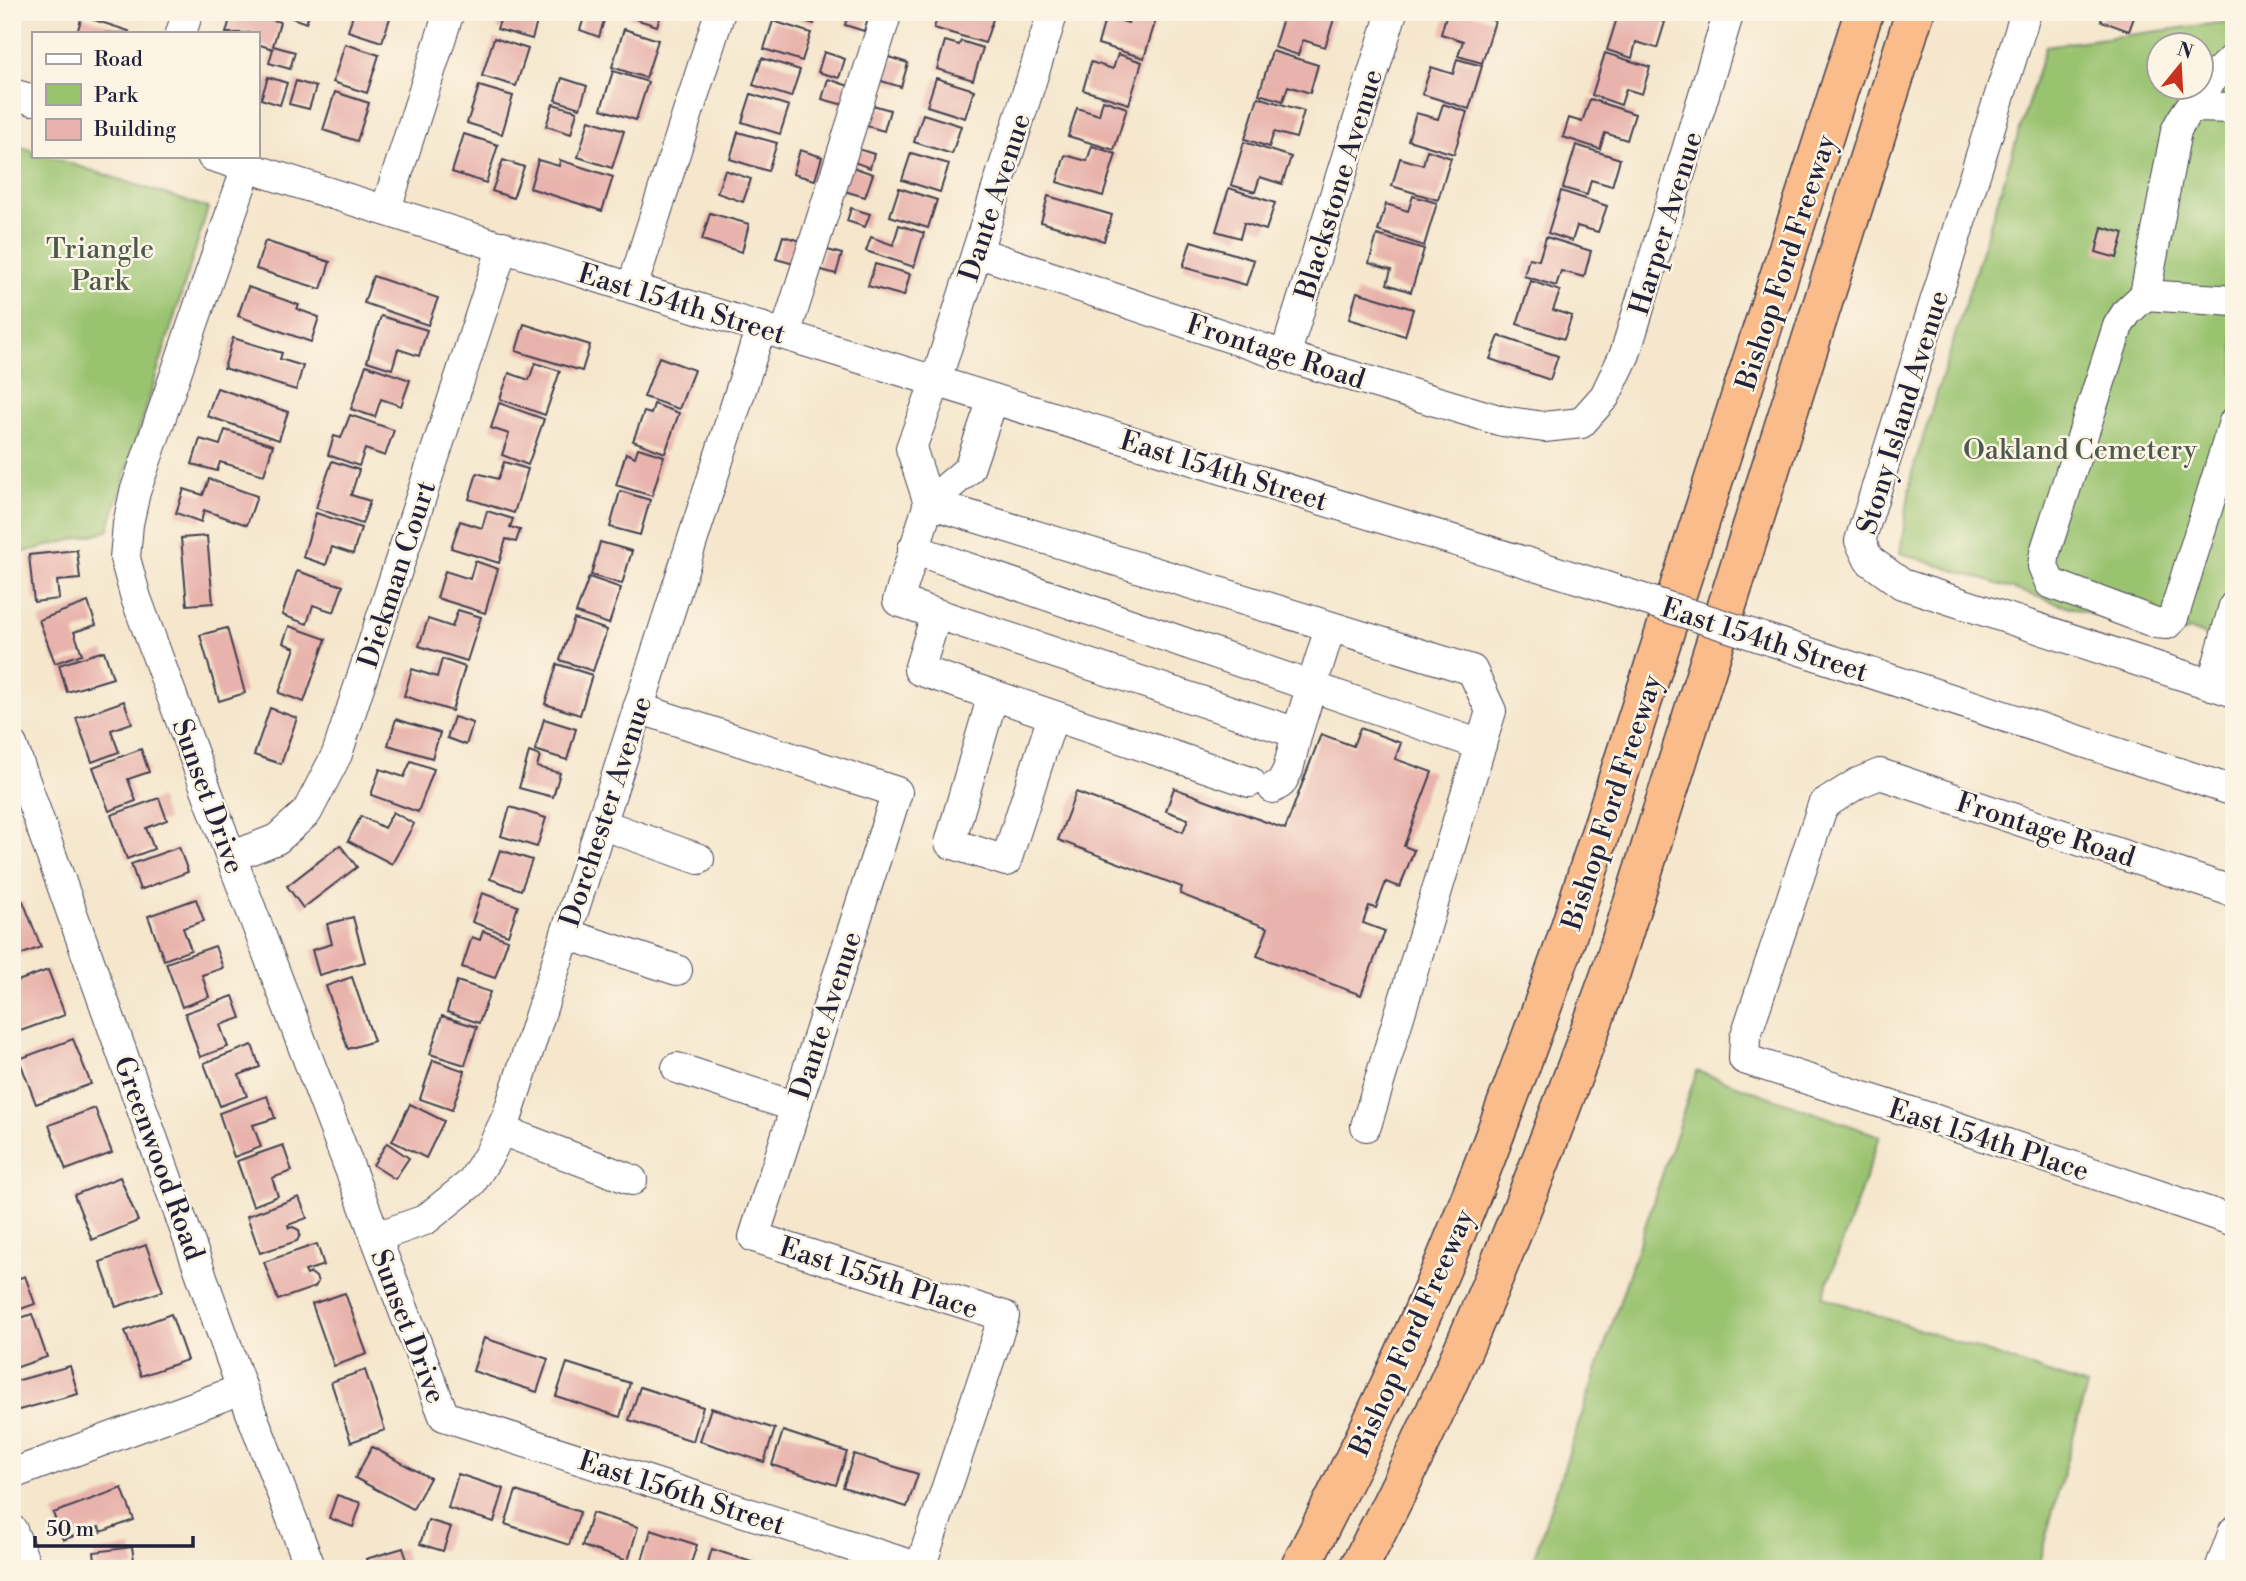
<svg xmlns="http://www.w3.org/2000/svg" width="2246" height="1581" font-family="'Libre Bodoni',serif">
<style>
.green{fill:#9ac370;stroke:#5e7256;stroke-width:2;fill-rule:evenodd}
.building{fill:#e8b3ac}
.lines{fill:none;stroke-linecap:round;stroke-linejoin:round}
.minor-casing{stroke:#423f51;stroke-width:32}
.highway-casing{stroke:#423f51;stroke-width:41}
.minor{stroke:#fff;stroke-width:30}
.highway{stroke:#fabc8b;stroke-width:38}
.minor-bridge-casing{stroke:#423f51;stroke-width:32;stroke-linecap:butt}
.minor-bridge{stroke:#fff;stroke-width:30}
.labels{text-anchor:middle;stroke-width:5;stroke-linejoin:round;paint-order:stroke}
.street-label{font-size:28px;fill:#22223b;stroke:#fcf5e5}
.park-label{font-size:28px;fill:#4c5a4e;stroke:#fcf5e5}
</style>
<rect width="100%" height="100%" fill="#fcf5e5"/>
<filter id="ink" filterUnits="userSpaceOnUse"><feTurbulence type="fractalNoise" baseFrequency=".0143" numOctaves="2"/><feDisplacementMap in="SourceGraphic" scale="14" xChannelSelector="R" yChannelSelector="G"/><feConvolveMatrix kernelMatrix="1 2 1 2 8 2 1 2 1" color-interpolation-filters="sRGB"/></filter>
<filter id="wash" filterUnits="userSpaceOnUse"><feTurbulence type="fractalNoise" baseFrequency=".00686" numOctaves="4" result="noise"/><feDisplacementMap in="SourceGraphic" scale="28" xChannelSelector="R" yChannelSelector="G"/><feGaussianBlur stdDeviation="1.57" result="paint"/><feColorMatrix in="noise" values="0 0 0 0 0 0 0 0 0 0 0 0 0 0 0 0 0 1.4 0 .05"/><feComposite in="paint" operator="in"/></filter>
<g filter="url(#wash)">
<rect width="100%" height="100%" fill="#f5e6cc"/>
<g class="green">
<path d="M2234,21V645L2190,630L2167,638L1900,553L1912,473L2046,46ZM2158,46H2200V88H2158Z"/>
<polygon points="12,144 33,151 33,156 47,156 208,208 108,531 12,555"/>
<polygon points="1697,1071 1880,1136 1823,1297 2087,1386 2037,1569 1530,1569"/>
</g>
<g id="blocks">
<g class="building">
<polygon points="232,12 246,12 280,22 273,46 295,52 290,69 269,63 273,49 257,44 257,33 226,33"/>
<polygon points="285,12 310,12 306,23 284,15"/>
<polygon points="354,12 392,12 382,42 348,31"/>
<polygon points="503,12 540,12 532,39 497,29"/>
<polygon points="586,12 605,17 599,37 580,30"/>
<polygon points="624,12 662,12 657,26 623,15"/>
<polygon points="777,12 818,12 814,24"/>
<polygon points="849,12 870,12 864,31 845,25"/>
<polygon points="939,12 983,12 994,16 985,43 934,28"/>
<polygon points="1132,12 1146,12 1157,16 1144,58 1098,44 1106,16 1128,23"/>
<polygon points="1285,12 1311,12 1334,19 1325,47 1303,40 1298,55 1274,47"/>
<polygon points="1447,12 1467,12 1495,21 1482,63 1458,56 1463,41 1441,34"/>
<polygon points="1619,12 1633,12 1665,22 1657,48 1636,42 1632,58 1607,50"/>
<polygon points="2104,12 2136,12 2129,31 2101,21"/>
<polygon points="82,16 129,31 128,33 77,33"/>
<polygon points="773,21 811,33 802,61 764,49"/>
<polygon points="624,29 658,40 646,78 612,67"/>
<polygon points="494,38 528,49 516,86 482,76"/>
<polygon points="945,41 959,45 961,41 983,48 973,80 937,69"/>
<polygon points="345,44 379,55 367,93 333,82"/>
<polygon points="1272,51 1318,65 1310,93 1288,86 1283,101 1259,94"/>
<polygon points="824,52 845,59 839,78 818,72"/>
<polygon points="1605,53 1650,67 1642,94 1626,89 1621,105 1592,95"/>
<polygon points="1118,54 1142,62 1129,104 1083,90 1091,62 1113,69"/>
<polygon points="882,55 908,63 901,87 875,79"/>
<polygon points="762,58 800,70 791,97 753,85"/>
<polygon points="1457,59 1482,66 1469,109 1422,94 1431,67 1453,74"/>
<polygon points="613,71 648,82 636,120 601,109"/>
<polygon points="268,77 287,83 280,105 261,99"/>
<polygon points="562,78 587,86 580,108 555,100"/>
<polygon points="936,78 974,90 965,118 927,106"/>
<polygon points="828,79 849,86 844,105 822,99"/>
<polygon points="296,81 316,87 309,109 289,104"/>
<polygon points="479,86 513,96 502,134 467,123"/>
<polygon points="335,92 369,103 357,141 323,130"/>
<polygon points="751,94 789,106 780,134 742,122"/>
<polygon points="1258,97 1304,111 1296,138 1274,132 1269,147 1245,139"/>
<polygon points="1590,99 1635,114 1627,140 1605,133 1600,149 1563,137 1569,118 1582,122"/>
<polygon points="1103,100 1127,108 1114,150 1068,136 1077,108 1099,115"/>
<polygon points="866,103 890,110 884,131 860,124"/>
<polygon points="553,104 577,111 571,134 546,126"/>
<polygon points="1443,104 1467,112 1454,154 1408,140 1416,113 1438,119"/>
<polygon points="923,114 961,126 952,154 914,142"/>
<polygon points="589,120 624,131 612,168 578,157"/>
<polygon points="738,132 777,143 768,171 730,159"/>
<polygon points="464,134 498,145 486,183 452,172"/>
<polygon points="1244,142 1291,157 1282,184 1260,177 1255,192 1231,185"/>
<polygon points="1576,145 1620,159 1612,186 1591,180 1587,195 1563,188"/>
<polygon points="1092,146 1116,154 1103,196 1057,182 1065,155 1087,161"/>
<polygon points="855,148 874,154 870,168 851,161"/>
<polygon points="800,150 822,157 815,180 793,174"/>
<polygon points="1427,150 1451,158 1438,200 1392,186 1400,158 1423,165"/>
<polygon points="911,153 949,164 940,192 902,180"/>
<polygon points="503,160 524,167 513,198 492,191"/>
<polygon points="538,160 559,166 560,160 613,177 602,211 530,188"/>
<polygon points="849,166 873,174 865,197 841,190"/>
<polygon points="725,170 751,179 743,202 717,193"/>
<polygon points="899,188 937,200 928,228 890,216"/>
<polygon points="1229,188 1275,203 1266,230 1244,223 1240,238 1216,231"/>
<polygon points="1561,191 1607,206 1598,232 1577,226 1572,241 1548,233"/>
<polygon points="1048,196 1112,215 1104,241 1041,222"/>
<polygon points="1413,196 1437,203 1424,246 1378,231 1386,204 1408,211"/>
<polygon points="851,208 870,214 865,227 847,221"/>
<polygon points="710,213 749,224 742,252 702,240"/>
<polygon points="899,225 924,233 914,267 866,251 871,237 893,245"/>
<polygon points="2102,227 2124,233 2117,258 2096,252"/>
<polygon points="1377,235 1424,249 1411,292 1387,284 1391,270 1369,263"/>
<polygon points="783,236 801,241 794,264 776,259"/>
<polygon points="1546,237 1591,251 1584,277 1561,271 1556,286 1524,276 1529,258 1539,260"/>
<polygon points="265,241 330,262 321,289 256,269"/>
<polygon points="1191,241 1254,260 1246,285 1183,267"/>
<polygon points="824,249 842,254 836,274 818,269"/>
<polygon points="875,264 910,274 904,296 868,286"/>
<polygon points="373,276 438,298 428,325 364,303"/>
<polygon points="1531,281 1560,291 1553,310 1572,316 1564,339 1517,324"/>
<polygon points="248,287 299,305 297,309 319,317 311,342 238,316"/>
<polygon points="1357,292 1413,309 1405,336 1349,319"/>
<polygon points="381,316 427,330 419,356 398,349 392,369 367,361"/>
<polygon points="524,324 590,345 582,371 516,351"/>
<polygon points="1499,336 1558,356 1550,380 1490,359"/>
<polygon points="233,338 282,353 280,359 303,366 296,390 224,368"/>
<polygon points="659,357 694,370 679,409 644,397"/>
<polygon points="535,363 560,371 545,415 500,399 509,373 529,380"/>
<polygon points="366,365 410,380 401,406 381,399 375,417 351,409"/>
<polygon points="217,388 288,412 279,440 207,416"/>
<polygon points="499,403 544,419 528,465 502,455 509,434 491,428"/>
<polygon points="654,404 679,413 665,453 633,441 644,412 651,414"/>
<polygon points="350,415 394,430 385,456 365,449 359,466 328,455 334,436 341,438"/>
<polygon points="225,430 273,445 264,475 220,462 217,471 192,464 200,439 220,445"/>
<polygon points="638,448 664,456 652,496 616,485 626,453 635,457"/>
<polygon points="332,461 359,470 351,495 370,501 362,524 316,508"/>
<polygon points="504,462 528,469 514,513 469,499 477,473 498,479"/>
<polygon points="209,479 257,496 247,525 204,510 201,522 176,513 184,489 203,495"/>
<polygon points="620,491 650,500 640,535 610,527"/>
<polygon points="487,511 513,519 510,527 520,530 516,542 506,539 499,563 451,548 460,521 482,528"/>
<polygon points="316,513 361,528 353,554 332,547 326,565 303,557"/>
<polygon points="207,536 213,603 187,605 181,538"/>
<polygon points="600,542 632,551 622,584 591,575"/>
<polygon points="77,550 80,579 57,581 59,599 34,602 29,555"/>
<polygon points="475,561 498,569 485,613 437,598 445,571 470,579"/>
<polygon points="297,571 343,586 334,612 313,605 307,624 282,615"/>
<polygon points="589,577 621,588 609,624 576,613"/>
<polygon points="88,602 96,625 74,632 82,654 55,663 39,620"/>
<polygon points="458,610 481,617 467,661 419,646 428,619 452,627"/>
<polygon points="574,619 607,630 593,671 560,660"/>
<polygon points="289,626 326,639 304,702 279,693 295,648 283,643"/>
<polygon points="227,628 245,693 219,701 200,635"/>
<polygon points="104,651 113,678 67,692 59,665"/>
<polygon points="442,659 465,667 452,711 404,696 412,669 437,677"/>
<polygon points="557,664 592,675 580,715 545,704"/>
<polygon points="124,701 132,723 111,730 119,752 92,762 76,718"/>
<polygon points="270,708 297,718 281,764 254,755"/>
<polygon points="454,717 473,723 466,745 447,738"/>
<polygon points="396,719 440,733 432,758 388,745"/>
<polygon points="544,719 576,729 567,760 535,750"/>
<polygon points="1360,728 1401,743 1395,759 1432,772 1404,846 1414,850 1400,887 1386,882 1376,908 1369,906 1363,923 1385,931 1361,995 1257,956 1268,928 1180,894 1182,887 1058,840 1076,792 1183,832 1188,819 1166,811 1174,788 1285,829 1321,734 1353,746"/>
<polygon points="141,749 149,772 128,779 136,801 109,811 93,767"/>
<polygon points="529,752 540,756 537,767 560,773 553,797 519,788"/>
<polygon points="411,761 434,769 418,812 371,795 380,769 404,777"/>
<polygon points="159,798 167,820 146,828 154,849 127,859 111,815"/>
<polygon points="510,807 546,818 537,847 501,836"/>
<polygon points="393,812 414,824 392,864 348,841 361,816 384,828"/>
<polygon points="340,845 357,867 303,908 287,886"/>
<polygon points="179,847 188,872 140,890 131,864"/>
<polygon points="500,850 532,860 521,890 490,879"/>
<polygon points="482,893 518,906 508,935 472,922"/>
<polygon points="196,899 204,921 183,928 191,950 164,960 148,916"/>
<polygon points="23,901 41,947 12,958 12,905"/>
<polygon points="353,917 365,962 319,975 312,950 332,944 327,924"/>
<polygon points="483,931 508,940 495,978 462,967 472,937 480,940"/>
<polygon points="215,946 223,968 202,975 209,997 182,1007 166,963"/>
<polygon points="48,970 65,1015 12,1034 12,983"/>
<polygon points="352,977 374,1041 348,1049 326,986"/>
<polygon points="457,981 490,992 479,1023 447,1012"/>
<polygon points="233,996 241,1018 220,1025 228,1047 200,1057 185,1013"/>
<polygon points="442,1016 477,1027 465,1065 430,1054"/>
<polygon points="73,1039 91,1084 36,1104 19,1059"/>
<polygon points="252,1045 260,1067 239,1075 247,1096 220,1106 204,1063"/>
<polygon points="433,1060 465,1071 452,1110 420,1099"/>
<polygon points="267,1096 275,1118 253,1125 261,1147 234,1157 219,1113"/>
<polygon points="410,1104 444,1121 426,1158 392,1141"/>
<polygon points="95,1108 112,1153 66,1170 49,1125"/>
<polygon points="387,1143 409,1158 395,1179 373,1165"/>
<polygon points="283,1145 292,1171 272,1178 278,1196 253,1206 237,1161"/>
<polygon points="120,1177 138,1221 92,1240 74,1195"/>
<polygon points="299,1197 307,1218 288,1225 289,1228 293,1227 299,1230 300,1235 297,1241 260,1253 247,1216"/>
<polygon points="317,1244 324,1265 305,1271 307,1275 311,1273 316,1277 318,1282 315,1287 278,1300 264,1262"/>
<polygon points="146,1245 163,1291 116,1307 100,1262"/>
<polygon points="25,1276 35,1304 12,1312 12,1281"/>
<polygon points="345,1293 367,1354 334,1366 312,1304"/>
<polygon points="32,1314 47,1357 12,1369 12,1321"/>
<polygon points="171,1314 187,1360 141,1376 125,1331"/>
<polygon points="484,1338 548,1359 537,1392 473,1371"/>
<polygon points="567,1363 630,1383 620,1417 556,1396"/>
<polygon points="70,1366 78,1394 15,1411 12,1400 12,1382"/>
<polygon points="365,1370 385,1430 351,1442 331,1382"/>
<polygon points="640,1387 703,1407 693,1441 629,1420"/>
<polygon points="711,1408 775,1429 764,1462 700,1441"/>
<polygon points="783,1431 847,1452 836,1485 772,1465"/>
<polygon points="372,1447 430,1478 413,1509 355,1478"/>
<polygon points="854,1454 918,1474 907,1507 843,1487"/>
<polygon points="458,1474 504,1489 494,1522 448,1508"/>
<polygon points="122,1488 134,1520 101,1532 99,1527 63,1540 53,1513"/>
<polygon points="516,1491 580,1512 569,1545 505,1524"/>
<polygon points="337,1495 361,1503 353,1527 329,1518"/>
<polygon points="592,1513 638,1527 628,1561 582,1546"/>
<polygon points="428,1520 451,1527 443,1551 420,1544"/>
<polygon points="651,1530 697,1545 689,1569 657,1569 641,1564"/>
<polygon points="132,1547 135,1567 96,1569 94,1552"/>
<polygon points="403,1548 410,1569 369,1569 366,1559"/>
<polygon points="712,1549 758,1564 756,1569 706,1569"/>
</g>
</g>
</g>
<g filter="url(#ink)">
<use href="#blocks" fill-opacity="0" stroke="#423f51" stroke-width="2"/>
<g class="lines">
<defs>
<g id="minor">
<polyline points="2026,12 1860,541 1869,560 1902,584 2234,692"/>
<polyline points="181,33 188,12"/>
<path d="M2234,59C2217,69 2184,113 2176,131L2145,295L2127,312L2118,326L2045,552L2043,566L2050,583L2156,623L2167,624L2173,618L2234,422"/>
<polyline points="12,94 33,100"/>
<polyline points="2192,107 2234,108"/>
<polyline points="212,156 632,288 1603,586"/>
<polyline points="247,167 135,492 128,524 125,558 136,598 231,857 444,1416 920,1568 1004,1316 754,1237 897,792 638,708"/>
<polyline points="386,209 449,12"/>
<polyline points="977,252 1285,356 1502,421 1544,427 1581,423 1605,396 1625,354 1729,12"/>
<polyline points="632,288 720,12"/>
<polyline points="2145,295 2234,301"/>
<polyline points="785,335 887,12"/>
<polyline points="1285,356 1392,12"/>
<polyline points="993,399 969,469 929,503 898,601 1297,733"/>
<polyline points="929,503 1472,670 1491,711 1366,1126"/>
<polyline points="929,503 911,448 936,381 1053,12"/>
<polyline points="913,549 1481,745"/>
<polyline points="936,615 919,670 1250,782"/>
<polyline points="1791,647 2234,791"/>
<polyline points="2212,685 2234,606"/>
<polyline points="993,695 950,843 1006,861 1053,716"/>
<polyline points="12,745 242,1389 311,1569"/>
<polyline points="1273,788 1281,783 1288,770 1297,733 1330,628"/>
<polyline points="601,824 699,859"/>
<polyline points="231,857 277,839 307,812 337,754 503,246"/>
<polyline points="2234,892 1880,774 1858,783 1823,805 1745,1038 1744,1059 1933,1119 2234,1221"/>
<polyline points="566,934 677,970"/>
<polyline points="677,1068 796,1107"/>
<polyline points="501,1130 632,1180"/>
<polyline points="376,1237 425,1220 471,1183 490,1153 507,1117 761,327"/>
<polyline points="12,1474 242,1389"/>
<polyline points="12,1530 27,1569"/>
<polyline points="2220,1569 2234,1531"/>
</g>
<g id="highway">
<path d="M1299,1569C1356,1458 1411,1346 1457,1231C1495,1139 1528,1046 1562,952L1864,12"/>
<path d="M1358,1569C1459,1376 1538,1176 1611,972L1915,12"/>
</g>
</defs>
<use href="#minor" class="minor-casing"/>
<use href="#highway" class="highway-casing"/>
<use href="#minor" class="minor"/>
<use href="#highway" class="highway"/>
<defs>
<polyline id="minor-bridge" points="1603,586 1791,647"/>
</defs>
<use href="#minor-bridge" class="minor-bridge-casing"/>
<use href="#minor-bridge" class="minor-bridge"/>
</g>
</g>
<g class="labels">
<g class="street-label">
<text transform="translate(1338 184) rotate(-73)" y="10">Blackstone Avenue</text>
<text transform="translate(994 197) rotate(-72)" y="10">Dante Avenue</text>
<text transform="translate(1665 223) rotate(-73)" y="10">Harper Avenue</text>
<text transform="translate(1785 262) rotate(-72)" y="10">Bishop Ford Freeway</text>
<text transform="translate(682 303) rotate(17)" y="10">East 154th Street</text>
<text transform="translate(1276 351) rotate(18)" y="10">Frontage Road</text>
<text transform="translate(1902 412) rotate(-73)" y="10">Stony Island Avenue</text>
<text transform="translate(1224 470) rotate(17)" y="10">East 154th Street</text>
<text transform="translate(396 574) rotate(-72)" y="10">Diekman Court</text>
<text transform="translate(1765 639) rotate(18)" y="10">East 154th Street</text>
<text transform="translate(209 796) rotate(70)" y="10">Sunset Drive</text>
<text transform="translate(1611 802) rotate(-72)" y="10">Bishop Ford Freeway</text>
<text transform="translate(605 811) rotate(-72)" y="10">Dorchester Avenue</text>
<text transform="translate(2046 829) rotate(18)" y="10">Frontage Road</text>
<text transform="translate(825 1015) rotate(-72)" y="10">Dante Avenue</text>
<text transform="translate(1989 1139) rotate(18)" y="10">East 154th Place</text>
<text transform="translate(160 1158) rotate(70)" y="10">Greenwood Road</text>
<text transform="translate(879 1277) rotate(18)" y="10">East 155th Place</text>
<text transform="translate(409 1326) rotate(69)" y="10">Sunset Drive</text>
<text transform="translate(1411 1332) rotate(-66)" y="10">Bishop Ford Freeway</text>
<text transform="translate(682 1492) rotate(18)" y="10">East 156th Street</text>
</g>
<g class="park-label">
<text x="100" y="258">Triangle<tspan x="100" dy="32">Park</tspan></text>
<text x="2080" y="459">Oakland Cemetery</text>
</g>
</g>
<rect width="2246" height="1581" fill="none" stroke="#fcf5e5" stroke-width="42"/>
<rect x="32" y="32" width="228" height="126" fill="#fcf5e5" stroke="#a5a1a1" stroke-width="2"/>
<rect x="46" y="54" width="35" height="10" fill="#ffffff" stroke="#a5a1a1" stroke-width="2"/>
<text x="94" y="66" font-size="21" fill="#22223b">Road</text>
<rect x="46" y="84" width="35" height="21" fill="#9ac370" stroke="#a5a1a1" stroke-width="2"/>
<text x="94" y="102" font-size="21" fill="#22223b">Park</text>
<rect x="46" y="119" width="35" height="21" fill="#e8b3ac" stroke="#a5a1a1" stroke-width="2"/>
<text x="94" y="136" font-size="21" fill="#22223b">Building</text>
<g transform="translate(2180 66) rotate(18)"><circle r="33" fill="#fcf5e5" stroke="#a5a1a1" stroke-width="2"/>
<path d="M0-5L12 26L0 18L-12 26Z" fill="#c8321e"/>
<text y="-10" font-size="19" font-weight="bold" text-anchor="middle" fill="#22223b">N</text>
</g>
<path d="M35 1536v10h158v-10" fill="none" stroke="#22223b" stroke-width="3.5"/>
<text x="46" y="1536" font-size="21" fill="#22223b" stroke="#fcf5e5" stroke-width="5" paint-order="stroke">50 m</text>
</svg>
